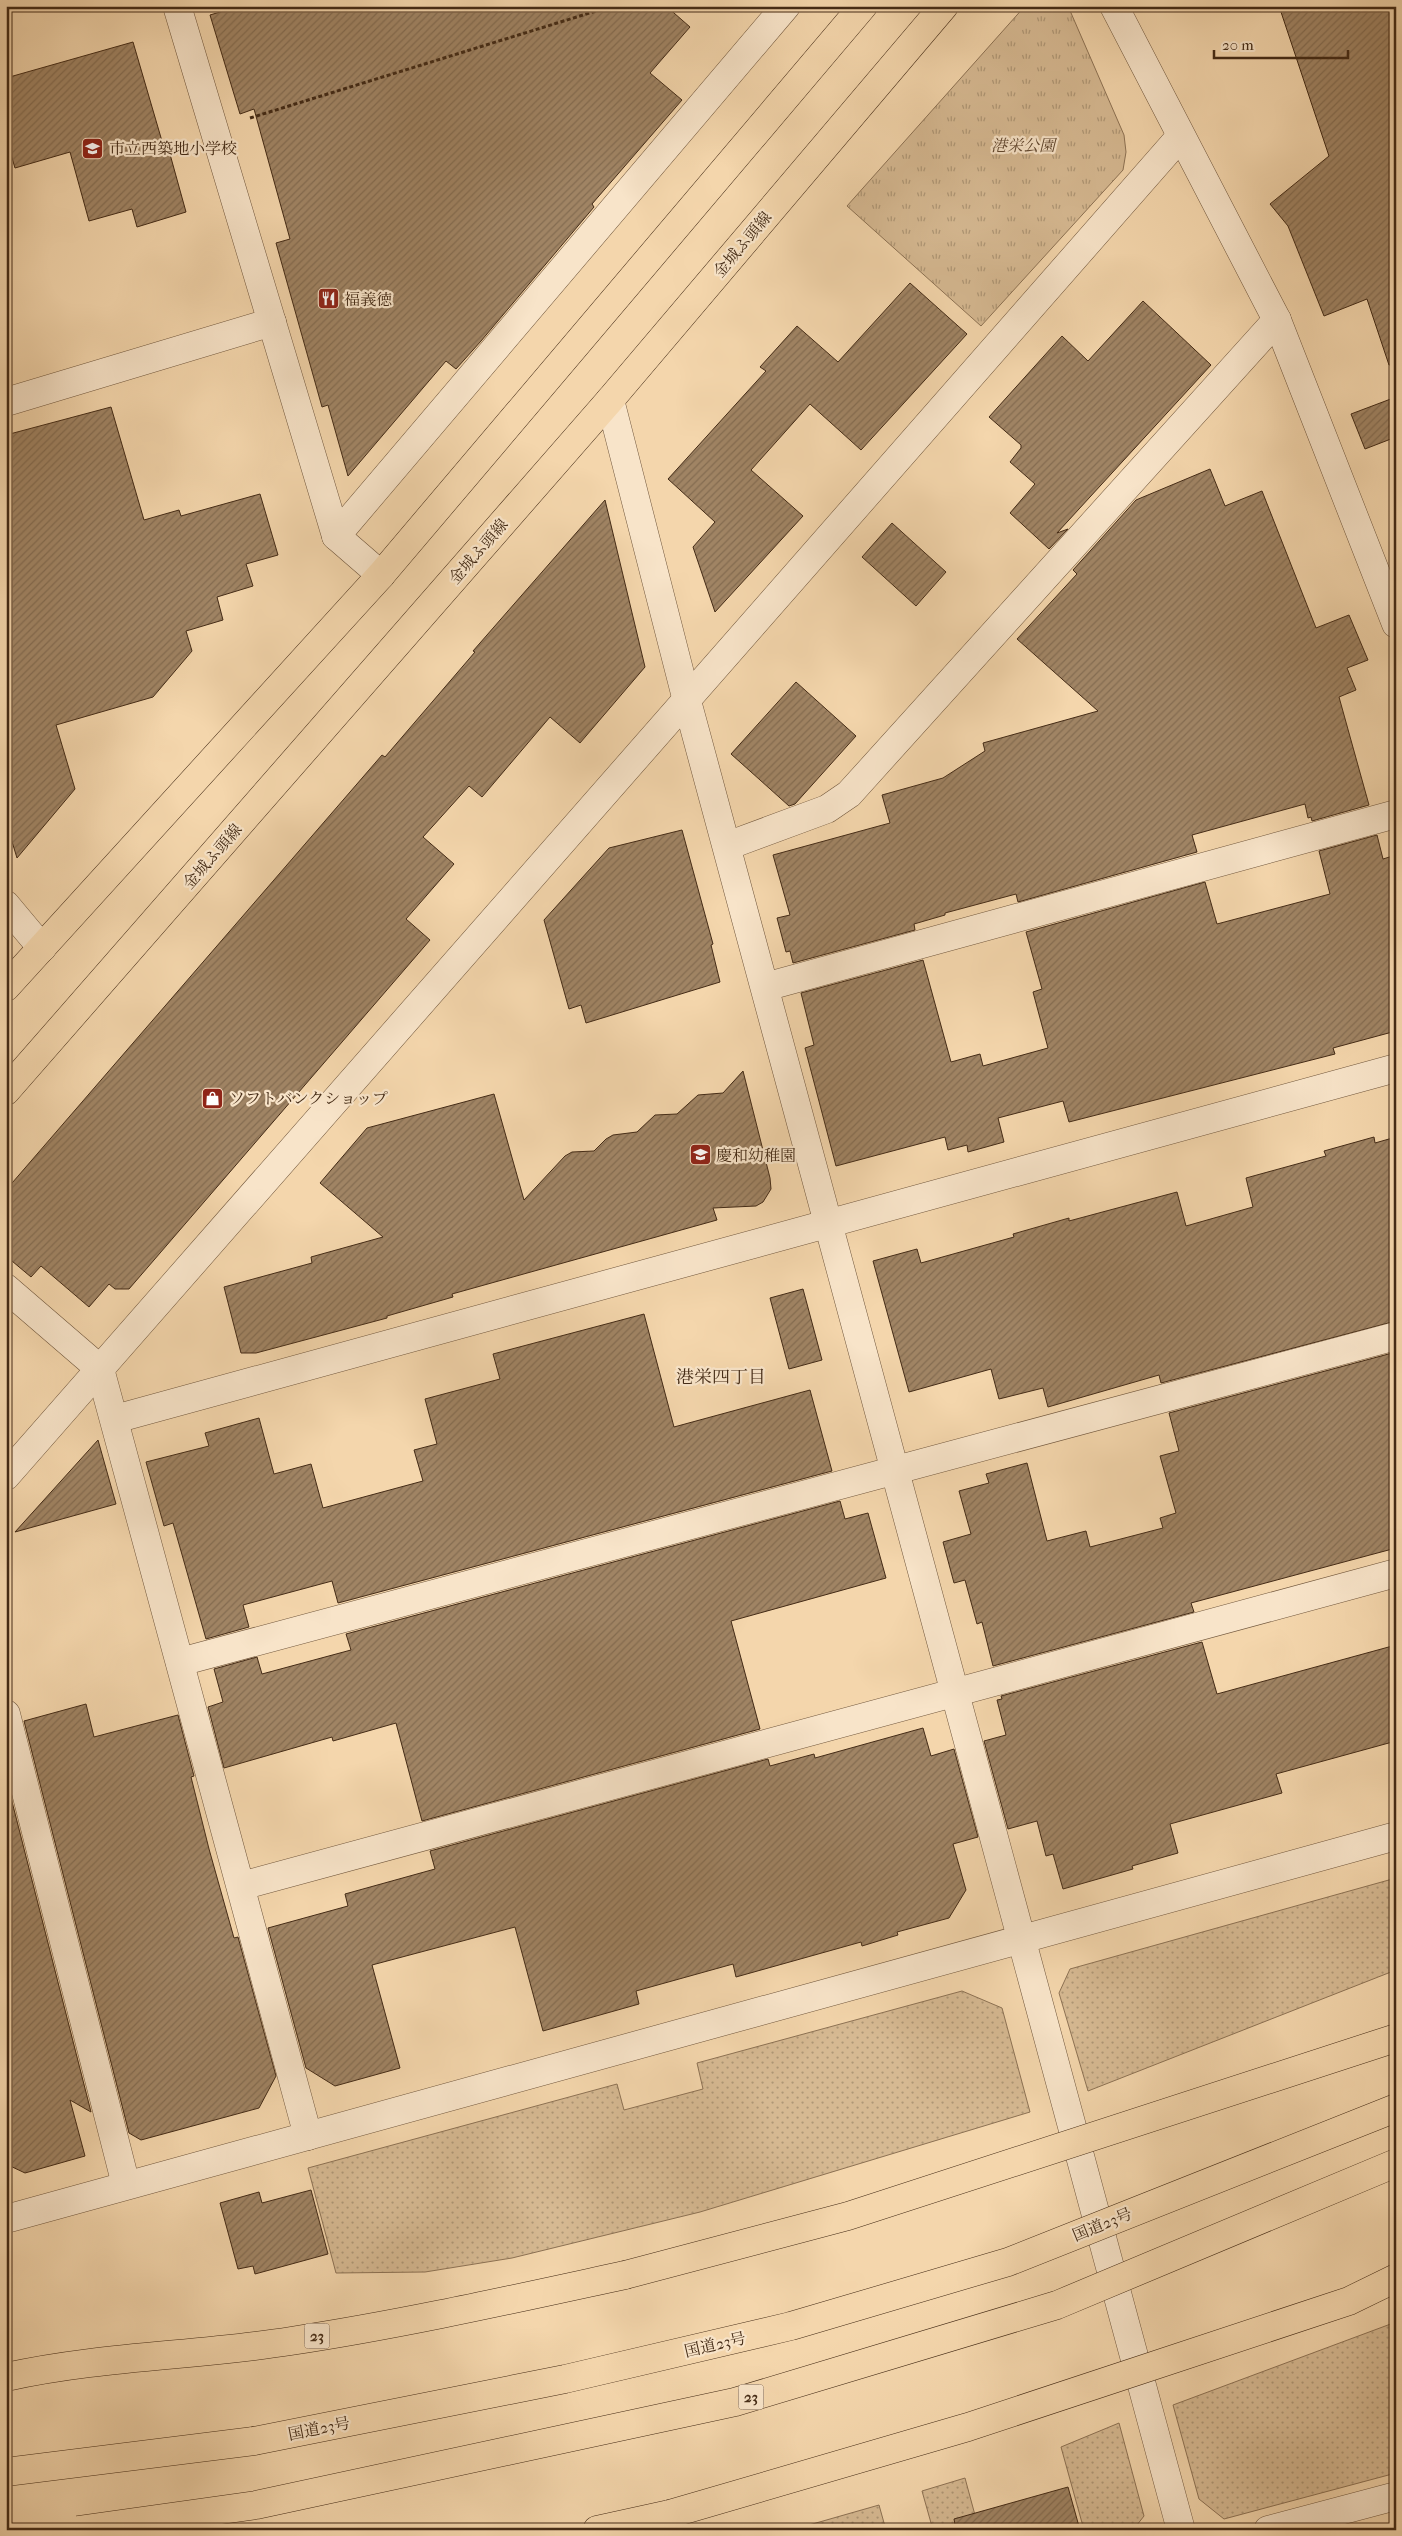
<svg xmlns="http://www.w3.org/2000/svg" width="1402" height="2536" font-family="'IM FELL French Canon','Noto Serif JP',serif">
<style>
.park{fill:url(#park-tufts);stroke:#8d7254}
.garden{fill:url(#garden-dots);stroke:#8d7254}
.building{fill:url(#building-hatch);stroke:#442b16}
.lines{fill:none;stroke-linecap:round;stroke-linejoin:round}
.minor-casing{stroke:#70563c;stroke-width:29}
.major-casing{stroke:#442b16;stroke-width:29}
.highway-casing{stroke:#442b16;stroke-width:29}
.path{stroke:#442b16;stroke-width:3;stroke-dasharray:4 2.5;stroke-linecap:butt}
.minor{stroke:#f8e4c9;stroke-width:28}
.major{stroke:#f4d6ac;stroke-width:28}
.highway{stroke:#f4d6ac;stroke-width:28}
.highway-bridge-casing{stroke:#442b16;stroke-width:29;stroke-linecap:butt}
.highway-bridge{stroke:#f4d6ac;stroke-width:28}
.labels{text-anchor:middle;stroke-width:4.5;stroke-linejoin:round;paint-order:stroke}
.shield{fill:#f8e4c9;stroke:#7a624c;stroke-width:1}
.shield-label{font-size:15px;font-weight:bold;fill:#442b16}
.park-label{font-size:16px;font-style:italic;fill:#61472f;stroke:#f8e4c9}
.poi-label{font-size:16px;fill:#442b16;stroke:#f8e4c9;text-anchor:start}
.street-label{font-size:16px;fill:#442b16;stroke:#f8e4c9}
.neighbourhood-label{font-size:18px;fill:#442b16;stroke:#f8e4c9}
</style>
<defs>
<pattern id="park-tufts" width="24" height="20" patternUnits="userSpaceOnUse" patternTransform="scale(1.25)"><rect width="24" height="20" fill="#d6b992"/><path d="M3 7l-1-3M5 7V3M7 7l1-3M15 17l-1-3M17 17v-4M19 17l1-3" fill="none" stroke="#af9776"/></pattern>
<pattern id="garden-dots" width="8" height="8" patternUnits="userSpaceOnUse" patternTransform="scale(1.25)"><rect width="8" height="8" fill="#d6b992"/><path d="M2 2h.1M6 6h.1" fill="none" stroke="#af9776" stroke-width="1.8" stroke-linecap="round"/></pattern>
<pattern id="building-hatch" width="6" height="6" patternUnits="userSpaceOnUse" patternTransform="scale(1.25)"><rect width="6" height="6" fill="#a08464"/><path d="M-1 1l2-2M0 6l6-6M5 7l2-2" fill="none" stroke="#846c51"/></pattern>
</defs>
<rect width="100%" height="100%" fill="#f4d6ac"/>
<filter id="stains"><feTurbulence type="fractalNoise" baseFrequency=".004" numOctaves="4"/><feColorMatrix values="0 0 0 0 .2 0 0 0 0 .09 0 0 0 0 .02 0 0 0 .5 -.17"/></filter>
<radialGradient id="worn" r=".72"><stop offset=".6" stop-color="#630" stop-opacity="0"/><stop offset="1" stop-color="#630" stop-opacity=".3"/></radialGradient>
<polygon class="park" points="1025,6 1068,6 1124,135 1126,152 1123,170 981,326 847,206"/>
<g class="garden">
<polygon points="1396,1878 1396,1970 1088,2091 1059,1993 1070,1969"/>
<polygon points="962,1991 1002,2008 1030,2112 700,2212 512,2258 425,2272 336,2273 308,2168 617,2084 624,2110 703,2089 697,2063"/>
<polygon points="1396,2322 1396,2473 1224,2519 1199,2499 1173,2405"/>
<polygon points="1119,2423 1144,2516 1133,2530 1084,2530 1061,2447"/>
<polygon points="965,2478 979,2530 933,2530 922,2491"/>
<polygon points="879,2505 886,2530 795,2530 795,2529"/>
</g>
<g class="building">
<polygon points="240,6 666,6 690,27 650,73 682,100 592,204 594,207 481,341 456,369 446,361 348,476 328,405 322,407 276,243 290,239 254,109 240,114 210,15"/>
<polygon points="1279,6 1389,6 1396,27 1396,364 1389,365 1367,299 1324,316 1288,226 1270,204 1329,156"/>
<polygon points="133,42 164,148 168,147 186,212 137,227 132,209 89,221 70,152 15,168 6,138 6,78"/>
<polygon points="910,283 967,334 861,450 810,404 751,470 803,516 715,612 693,547 715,522 668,479 766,371 760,367 797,326 838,362"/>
<polygon points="1143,301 1211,365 1057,533 1068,529 1049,549 1010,513 1035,484 1010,462 1021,448 1021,445 989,417 1062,336 1088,361"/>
<polygon points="1396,397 1396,437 1365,449 1351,414"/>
<polygon points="111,407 144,520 179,510 181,516 260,494 278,555 246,564 253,586 217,597 223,620 186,631 192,651 153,697 56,725 75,789 17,858 6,822 6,435"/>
<polygon points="1210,469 1225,506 1262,491 1316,628 1349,615 1368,660 1347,668 1356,690 1339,697 1369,805 1312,821 1311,817 1308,818 1305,804 1192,835 1197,852 1018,902 1016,894 945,913 945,915 914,924 915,930 793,963 790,951 786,952 777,918 790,915 773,855 890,823 882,795 943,778 985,751 983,743 1098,711 1017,639 1077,574 1073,570 1136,500"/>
<polygon points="605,500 645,667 580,743 550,717 482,797 469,786 423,837 454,864 406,919 430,940 129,1289 115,1289 109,1284 89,1307 41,1266 31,1277 6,1256 6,1190 382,755 385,757 475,652 473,651"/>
<polygon points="892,523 946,572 916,606 862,557"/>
<polygon points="796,682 856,736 795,804 789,806 731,754"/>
<polygon points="682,830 713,944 711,945 720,982 586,1023 581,1005 569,1009 544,920 609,848"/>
<polygon points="1377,835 1383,859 1396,855 1396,1031 1333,1048 1335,1054 1069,1122 1063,1101 998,1118 1004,1142 968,1152 967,1145 948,1150 945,1137 836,1166 805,1048 814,1045 801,993 923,960 951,1062 980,1054 983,1066 1048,1048 1033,992 1042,989 1026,932 1205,882 1217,924 1330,894 1319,851"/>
<polygon points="743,1071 770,1178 771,1189 763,1202 756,1206 713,1208 717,1220 452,1294 453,1297 387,1316 387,1318 256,1353 241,1353 224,1287 312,1263 311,1257 383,1237 320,1183 367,1128 494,1094 524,1200 565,1156 572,1152 594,1151 606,1139 613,1135 637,1132 655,1115 677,1114 698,1095 723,1093"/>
<polygon points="1374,1137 1375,1143 1396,1137 1396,1321 1161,1383 1159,1375 1048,1407 1043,1388 999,1399 991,1369 909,1392 873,1261 917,1249 921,1263 1014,1237 1013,1234 1069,1218 1069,1221 1177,1192 1186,1226 1253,1207 1246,1178 1326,1156 1324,1151"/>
<polygon points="803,1289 822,1360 789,1369 770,1298"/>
<polygon points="644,1314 674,1427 810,1390 832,1471 338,1603 332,1581 243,1605 249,1627 206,1639 173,1523 164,1526 146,1462 209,1446 205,1433 259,1418 274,1474 311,1464 323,1508 423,1481 414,1450 437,1444 425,1399 500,1379 493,1354"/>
<polygon points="1396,1352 1396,1548 1191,1603 1194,1612 993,1666 982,1622 977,1624 965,1580 954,1583 943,1542 971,1534 959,1491 989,1483 986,1474 1027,1463 1047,1541 1086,1531 1090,1547 1163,1528 1160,1518 1176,1513 1160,1456 1179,1451 1169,1413"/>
<polygon points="98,1440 116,1504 15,1532"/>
<polygon points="840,1501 845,1519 868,1513 886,1578 731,1621 760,1729 422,1821 396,1723 333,1741 332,1737 224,1768 208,1707 223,1702 214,1669 257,1657 262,1674 351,1650 346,1634"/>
<polygon points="1202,1642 1217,1694 1396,1645 1396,1741 1276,1774 1282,1793 1170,1824 1178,1853 1132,1866 1133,1869 1063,1889 1053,1854 1046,1856 1037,1821 1008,1829 984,1741 1006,1735 997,1700 1002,1699 1001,1696"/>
<polygon points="86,1704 94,1737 178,1715 194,1776 191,1777 209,1849 234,1938 238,1937 276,2076 259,2108 141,2140 129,2133 24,1721"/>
<polygon points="923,1728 931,1756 954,1749 978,1837 953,1844 966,1890 949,1918 897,1932 898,1935 862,1946 861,1942 736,1977 733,1964 636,1991 639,2004 543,2031 515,1927 372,1965 400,2068 335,2086 306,2068 268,1928 348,1906 345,1894 435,1869 430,1851 768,1759 770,1766 814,1754 815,1758"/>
<polygon points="6,1778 91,2112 70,2100 85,2156 25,2173 6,2164"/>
<polygon points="311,2190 328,2254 255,2274 253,2266 238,2269 220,2203 259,2192 262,2203"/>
<polygon points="1068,2487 1080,2530 956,2530 954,2519"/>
</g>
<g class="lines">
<defs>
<g id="minor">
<polyline points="177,6 336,536 381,575"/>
<polyline points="1114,6 1277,320 1396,624"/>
<polyline points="610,400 687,701 1181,2530"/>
<polyline points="6,402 272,322"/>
<polyline points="336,536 786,6"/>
<polyline points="727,846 827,809 849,794 1277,320"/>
<polyline points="6,905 42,948"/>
<polyline points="765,987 1396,814"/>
<polyline points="6,1288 100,1369 308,2136"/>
<polyline points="115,1419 1396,1068"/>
<polyline points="6,1476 1180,137"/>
<polyline points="180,1662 1396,1336"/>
<polyline points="6,1714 126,2185"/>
<polyline points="241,1886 1396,1573"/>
<polyline points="6,2219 1396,1836"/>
<polyline points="1268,2530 1396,2496"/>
</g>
<g id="major">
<polyline points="6,987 381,575 863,6"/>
<polyline points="6,1091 610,400 944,6"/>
</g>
<g id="highway">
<path d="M6,2377C100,2356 196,2356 291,2341C403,2324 514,2299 625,2275"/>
<polyline points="6,2472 254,2441"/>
<polyline points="597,2530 670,2514"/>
</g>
</defs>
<use href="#minor" class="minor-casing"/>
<use href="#major" class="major-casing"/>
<use href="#highway" class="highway-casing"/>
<polyline class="path" points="250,118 596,11 595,6"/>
<use href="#minor" class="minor"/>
<use href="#major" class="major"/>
<use href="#highway" class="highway"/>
<defs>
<g id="highway-bridge">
<polyline points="625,2275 848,2216 1396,2038"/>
<polyline points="254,2441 565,2379 791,2326 1008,2262 1396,2108"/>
<polyline points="670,2514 968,2427 1349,2301 1396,2278"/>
<polyline points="78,2530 256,2505 735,2402 1057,2305 1396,2163"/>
</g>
</defs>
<use href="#highway-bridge" class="highway-bridge-casing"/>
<use href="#highway-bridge" class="highway-bridge"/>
</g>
<defs>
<symbol id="school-square" viewBox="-11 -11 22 22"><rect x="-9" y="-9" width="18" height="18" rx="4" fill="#8f2418" stroke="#f8e4c9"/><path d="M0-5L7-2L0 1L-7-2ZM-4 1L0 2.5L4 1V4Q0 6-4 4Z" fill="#fff"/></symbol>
<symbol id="restaurant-square" viewBox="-11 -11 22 22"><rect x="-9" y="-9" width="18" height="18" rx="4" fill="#8f2418" stroke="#f8e4c9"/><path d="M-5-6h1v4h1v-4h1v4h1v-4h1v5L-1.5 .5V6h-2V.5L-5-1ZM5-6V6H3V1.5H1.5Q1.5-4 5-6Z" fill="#fff"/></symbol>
<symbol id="shop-square" viewBox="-11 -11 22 22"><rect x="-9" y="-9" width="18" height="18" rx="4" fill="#8f2418" stroke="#f8e4c9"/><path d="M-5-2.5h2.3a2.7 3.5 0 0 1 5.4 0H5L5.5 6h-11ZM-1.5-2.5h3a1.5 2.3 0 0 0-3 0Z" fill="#fff"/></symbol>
</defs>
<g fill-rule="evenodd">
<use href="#school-square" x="80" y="136" width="25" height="25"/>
<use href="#restaurant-square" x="316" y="286" width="25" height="25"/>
<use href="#shop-square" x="200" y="1086" width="25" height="25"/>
<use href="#school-square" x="688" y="1142" width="25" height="25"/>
</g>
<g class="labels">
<g class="shield">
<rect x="304.5" y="2323.5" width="25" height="25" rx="4"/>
<rect x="738.5" y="2384.5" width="25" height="25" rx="4"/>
</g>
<g class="shield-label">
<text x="317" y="2341">23</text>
<text x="751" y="2402">23</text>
</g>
<g class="park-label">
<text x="1023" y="151">港栄公園</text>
</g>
<g class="poi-label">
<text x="109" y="154">市立西築地小学校</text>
<text x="344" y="305">福義徳</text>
<text x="229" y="1104">ソフトバンクショップ</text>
<text x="716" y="1161">慶和幼稚園</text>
</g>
<g class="street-label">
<text transform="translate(742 244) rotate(-50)" y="6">金城ふ頭線</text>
<text transform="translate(478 551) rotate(-49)" y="6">金城ふ頭線</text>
<text transform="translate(212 856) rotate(-49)" y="6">金城ふ頭線</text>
<text transform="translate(1102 2224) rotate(-22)" y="6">国道23号</text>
<text transform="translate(715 2344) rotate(-13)" y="6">国道23号</text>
<text transform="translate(319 2428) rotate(-11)" y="6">国道23号</text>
</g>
<g class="neighbourhood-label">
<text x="721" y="1383">港栄四丁目</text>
</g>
</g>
<rect width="1402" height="2536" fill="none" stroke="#f4d6ac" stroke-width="25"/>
<rect x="8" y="8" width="1387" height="2521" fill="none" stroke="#442b16" stroke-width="2.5"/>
<rect x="12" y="12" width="1377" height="2511" fill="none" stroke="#442b16"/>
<path d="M1214 50v8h134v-8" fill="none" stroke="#442b16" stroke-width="2.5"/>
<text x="1222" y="50" font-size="15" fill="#442b16" stroke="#f8e4c9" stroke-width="4" paint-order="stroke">20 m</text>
<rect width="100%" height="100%" filter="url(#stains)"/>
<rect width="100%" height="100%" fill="url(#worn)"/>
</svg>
